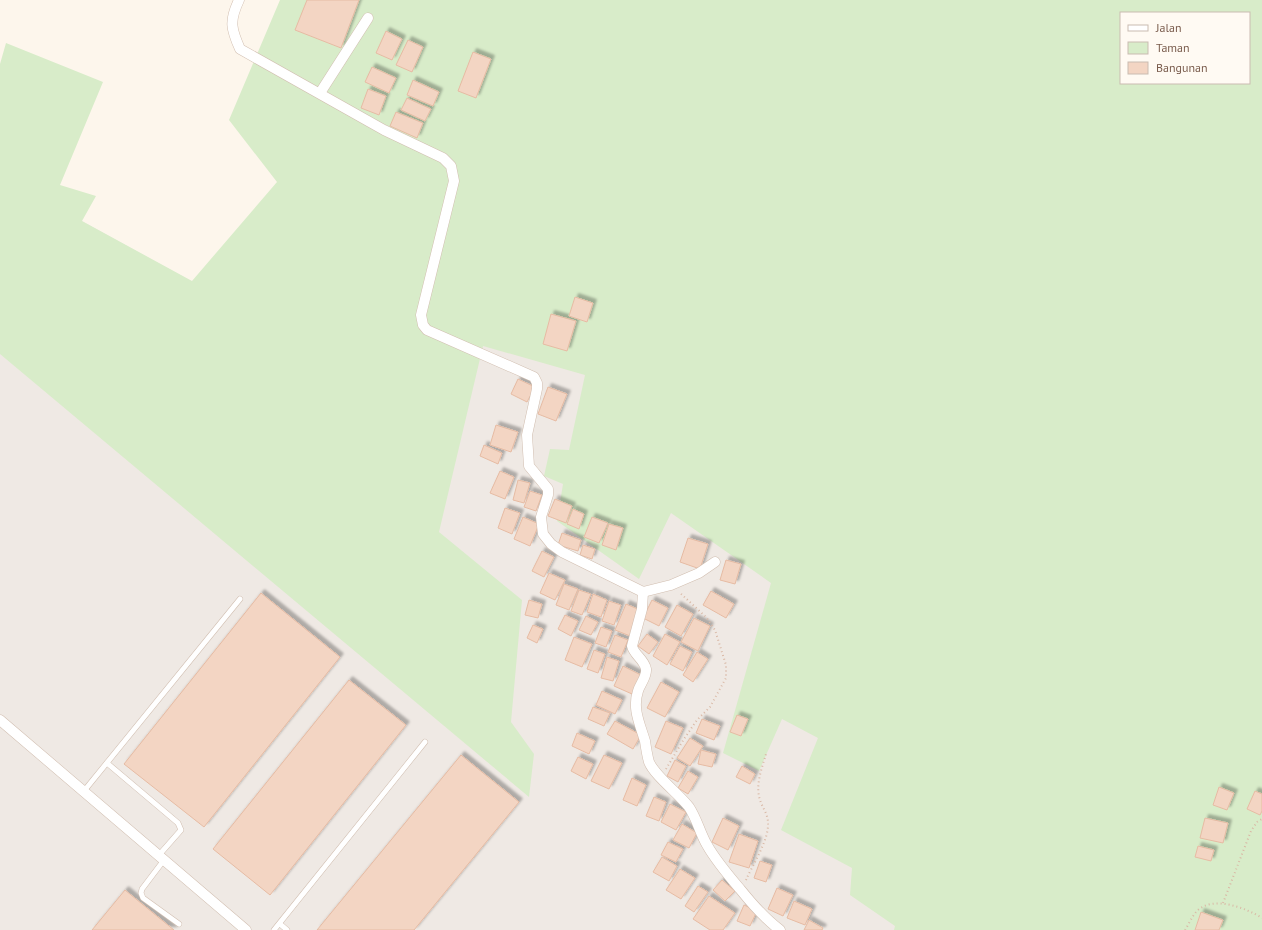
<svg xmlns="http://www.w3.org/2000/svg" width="1262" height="930" font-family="'PT Sans',sans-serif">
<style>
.industrial{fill:#efe9e4;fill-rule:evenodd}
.green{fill:#d8ecc9;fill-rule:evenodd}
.building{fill:#f3d5c3;stroke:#e6bba3;filter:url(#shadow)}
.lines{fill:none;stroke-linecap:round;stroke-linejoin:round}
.service-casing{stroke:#d1beb0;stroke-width:6}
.minor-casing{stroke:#d1beb0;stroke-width:11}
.path{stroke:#d9b8a5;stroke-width:2;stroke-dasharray:1 3;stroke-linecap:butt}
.service{stroke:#fff;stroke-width:5}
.minor{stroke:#fff;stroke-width:10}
</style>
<defs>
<filter id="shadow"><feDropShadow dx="3.5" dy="-3.5" stdDeviation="1" flood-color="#0004"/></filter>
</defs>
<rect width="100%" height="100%" fill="#fdf6ec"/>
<path class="industrial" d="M1262,0V930H0V176L327,356L518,45ZM1121,13H1249V83H1121Z"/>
<path class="green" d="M280,0H1262V930H894L895,926L850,895L852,868L781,830L818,738L782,719L759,771L723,753L771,583L671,513L639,579L557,521L563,484L544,476L550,449L569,450L585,375L483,346L439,532L522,600L511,722L534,754L529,797L0,354V64L6,43L103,82L60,185L96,196L82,221L192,281L277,182L229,120ZM1121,13H1249V83H1121Z"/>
<g class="building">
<polygon points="307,0 359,0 341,48 295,30"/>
<polygon points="386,31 402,39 392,60 376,53"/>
<polygon points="408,40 423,47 412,72 396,65"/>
<polygon points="473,52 491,59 476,98 458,91"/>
<polygon points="372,67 396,78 389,93 365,82"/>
<polygon points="413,80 439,92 433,106 407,95"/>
<polygon points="368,89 386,96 379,115 361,108"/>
<polygon points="407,98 431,109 425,121 401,110"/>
<polygon points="396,112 423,123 417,138 390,126"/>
<polygon points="575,297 593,303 587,322 569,316"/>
<polygon points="551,314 576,321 567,351 543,344"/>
<polygon points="518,379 535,387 527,402 511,394"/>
<polygon points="548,387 567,394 556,421 538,414"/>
<polygon points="496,425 518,432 511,452 490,445"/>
<polygon points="484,445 502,453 498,464 480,456"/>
<polygon points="500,471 514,477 505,499 490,493"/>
<polygon points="518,480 530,483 524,503 513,500"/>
<polygon points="530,491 542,495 536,511 524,507"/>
<polygon points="555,499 572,506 566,523 548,516"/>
<polygon points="505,508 520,513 512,534 498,528"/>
<polygon points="573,509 584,514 579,529 567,524"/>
<polygon points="523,517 539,524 530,546 514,539"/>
<polygon points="592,517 608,523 599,543 584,537"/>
<polygon points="609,524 623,528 616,550 602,545"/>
<polygon points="562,533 581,540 578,551 558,545"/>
<polygon points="688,538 708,544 700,569 680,562"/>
<polygon points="583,545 595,549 592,559 580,555"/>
<polygon points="542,551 554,557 544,577 532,571"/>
<polygon points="726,560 741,564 735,584 720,580"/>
<polygon points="549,573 565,580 555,600 540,593"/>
<polygon points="564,584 578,589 569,610 556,605"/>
<polygon points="579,590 591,594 582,615 571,611"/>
<polygon points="711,591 734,604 726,618 703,605"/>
<polygon points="261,593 340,657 204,827 124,764"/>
<polygon points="593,594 607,600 601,617 587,612"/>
<polygon points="529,600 542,604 538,618 525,615"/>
<polygon points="652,600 668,608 659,626 643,618"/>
<polygon points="609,601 621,605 614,625 602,621"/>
<polygon points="626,604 640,610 630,636 615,630"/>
<polygon points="677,605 693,614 681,636 665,627"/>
<polygon points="565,615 578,621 571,636 558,629"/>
<polygon points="586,616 598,622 591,635 579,630"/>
<polygon points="694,618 710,626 698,651 681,642"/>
<polygon points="533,625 543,629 537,643 527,638"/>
<polygon points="601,627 612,631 606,647 595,643"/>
<polygon points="647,634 658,642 649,654 638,646"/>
<polygon points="665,634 680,642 667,665 653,656"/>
<polygon points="615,635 628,640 621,657 608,652"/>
<polygon points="574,637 592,644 582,667 565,660"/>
<polygon points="680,646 692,652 683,671 670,664"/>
<polygon points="594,650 605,654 598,673 587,669"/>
<polygon points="697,652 708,659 693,682 683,675"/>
<polygon points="607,657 619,661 613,681 601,678"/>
<polygon points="623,666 641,675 632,694 614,686"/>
<polygon points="349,680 406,725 270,895 213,849"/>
<polygon points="661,682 679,692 665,717 647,708"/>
<polygon points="602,691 622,700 615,714 596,705"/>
<polygon points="593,707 610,713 604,726 588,719"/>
<polygon points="737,715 748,719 741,736 730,732"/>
<polygon points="702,719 720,726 714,740 696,733"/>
<polygon points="615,721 641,735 633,749 607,734"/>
<polygon points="666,721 683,728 671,754 655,747"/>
<polygon points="577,733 595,741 589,754 572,746"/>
<polygon points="690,738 703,746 690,766 677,758"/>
<polygon points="701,750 716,754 712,767 698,764"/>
<polygon points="461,755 519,802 414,930 317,930"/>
<polygon points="604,755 622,763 609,789 591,781"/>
<polygon points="578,757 593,764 586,779 571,771"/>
<polygon points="675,760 686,766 678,782 667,776"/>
<polygon points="742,766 755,774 750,784 736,777"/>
<polygon points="688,771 698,777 688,794 678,788"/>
<polygon points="632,778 646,785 637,806 623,800"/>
<polygon points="1219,787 1234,793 1227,810 1213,805"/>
<polygon points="1255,791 1262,794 1262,811 1260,815 1247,809"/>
<polygon points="654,797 666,802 659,821 646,816"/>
<polygon points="670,804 686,812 676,830 661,822"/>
<polygon points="723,818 739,826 728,850 712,842"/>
<polygon points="1205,818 1228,823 1223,843 1200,838"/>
<polygon points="682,824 697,833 689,848 673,840"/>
<polygon points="739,834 758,841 749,868 729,862"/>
<polygon points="668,842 683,849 676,862 661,855"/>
<polygon points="1198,846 1214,850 1211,861 1195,857"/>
<polygon points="662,857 677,866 669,881 653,872"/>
<polygon points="760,861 772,865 766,882 754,878"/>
<polygon points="680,869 695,878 681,899 666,890"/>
<polygon points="722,880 735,891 725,901 713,890"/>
<polygon points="698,886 708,892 694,912 685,906"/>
<polygon points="777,888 793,895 783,916 768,909"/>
<polygon points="125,890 174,930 92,930"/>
<polygon points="709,896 735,913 723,930 710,930 693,919"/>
<polygon points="794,901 812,909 805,925 787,918"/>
<polygon points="744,905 757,911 750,926 737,921"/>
<polygon points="1201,912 1223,920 1219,930 1195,930"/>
<polygon points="809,920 823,928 822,930 804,930"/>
</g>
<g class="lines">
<defs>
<g id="service">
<polyline points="107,763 178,823 181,830 159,855"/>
<polyline points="84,791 240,599"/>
<polyline points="164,860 142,889 141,893 143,898 179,924"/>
<polyline points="280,924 287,930"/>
<polyline points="274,930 425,742"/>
</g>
<g id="minor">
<path d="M239,0C229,21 231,29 240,49L384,130L443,158L451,166L454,181L421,315L423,325L427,330L534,377L537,383V389L527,435L529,466L548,489V495L541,517L543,534L551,544L562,552L643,592L642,609L632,646C634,655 644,659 646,669C647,677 640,684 638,691C632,709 640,724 645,741C646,748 647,755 649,762C655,776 678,793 689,807C697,819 700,833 707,845C716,861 728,875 740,889C752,904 764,918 780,930"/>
<polyline points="320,93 368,18"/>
<polyline points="643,592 671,585 699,573 715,562"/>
<polyline points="0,720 246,930"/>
</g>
</defs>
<use href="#service" class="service-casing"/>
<use href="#minor" class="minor-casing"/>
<g class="path">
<polyline points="666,769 684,739 697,720 710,707 726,678 726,665 715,630 706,617 679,592"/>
<path d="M746,880C753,864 769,840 768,823C768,814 762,807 760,800C755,785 762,768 766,754"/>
<polyline points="1223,903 1251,831 1257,822 1262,819"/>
<path d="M1185,930C1189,924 1192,916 1197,911C1213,895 1246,908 1262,918"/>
</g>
<use href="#service" class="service"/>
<use href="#minor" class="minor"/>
</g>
<rect x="1120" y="12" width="130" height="72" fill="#fffaf3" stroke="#cabbb1"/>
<rect x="1128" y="25" width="20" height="6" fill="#ffffff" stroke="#cabbb1"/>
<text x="1156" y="32" font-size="12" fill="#7a5c4d">Jalan</text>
<rect x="1128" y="42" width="20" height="12" fill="#d8ecc9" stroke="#cabbb1"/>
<text x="1156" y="52" font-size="12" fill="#7a5c4d">Taman</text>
<rect x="1128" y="62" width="20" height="12" fill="#f3d5c3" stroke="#cabbb1"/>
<text x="1156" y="72" font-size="12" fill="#7a5c4d">Bangunan</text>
</svg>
